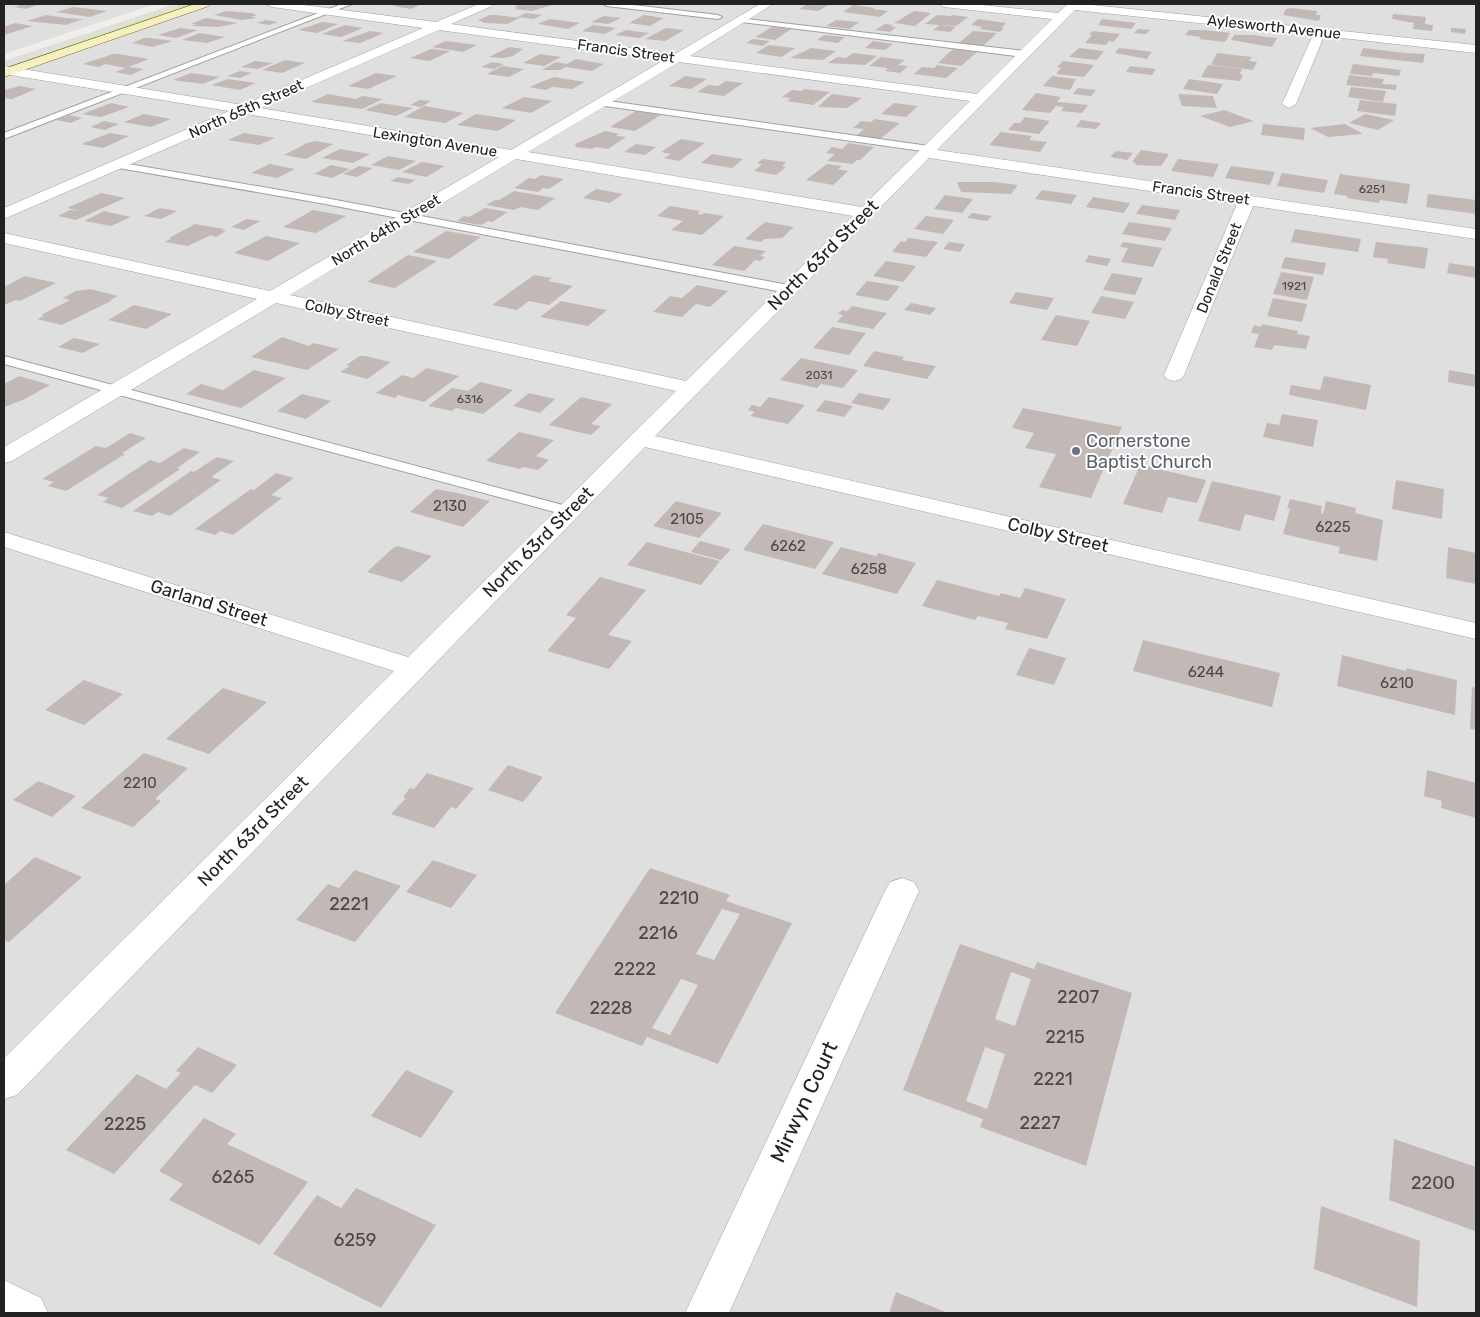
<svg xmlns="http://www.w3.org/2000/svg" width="1480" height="1317" font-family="Rubik,sans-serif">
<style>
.residential{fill:#e0dfdf}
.grass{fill:#d6e7b3}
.parking{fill:#dedede}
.building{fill:#c2b8b6;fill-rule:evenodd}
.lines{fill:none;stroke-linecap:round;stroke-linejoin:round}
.service-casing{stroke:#9f9f9f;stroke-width:2}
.minor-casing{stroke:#9f9f9f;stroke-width:1}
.tertiary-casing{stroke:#9f9f9f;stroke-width:1}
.secondary-casing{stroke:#756d0c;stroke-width:1}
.service{fill:#fff;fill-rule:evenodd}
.minor{fill:#fff;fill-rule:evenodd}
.tertiary{fill:#fff;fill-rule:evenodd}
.secondary{fill:#f6efc2;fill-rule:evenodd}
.worship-dot{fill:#6b7280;stroke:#fff;stroke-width:2}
.labels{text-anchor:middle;stroke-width:4;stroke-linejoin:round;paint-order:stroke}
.far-number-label{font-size:12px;fill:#4a4847}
.far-street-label{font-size:15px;fill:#222;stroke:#fff}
.number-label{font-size:15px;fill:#4a4847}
.street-label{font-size:18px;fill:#222;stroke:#fff}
.worship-label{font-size:18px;fill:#5b616d;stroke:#fff;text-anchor:start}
.near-number-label{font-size:18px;fill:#4a4847}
.near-street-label{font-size:21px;fill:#222;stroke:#fff}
</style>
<rect width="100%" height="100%" fill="#f1ede9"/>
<g class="residential">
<polygon points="4,4 155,4 4,54"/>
<polygon points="175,4 1476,4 1476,1313 4,1313 4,61"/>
</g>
<polygon class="grass" points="187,4 194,4 32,59 21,61"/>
<polygon class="parking" points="986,348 1088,367 1097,381 1115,396 1098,418 1018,402 993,441 1015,446 999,473 916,456"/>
<g class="building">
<polygon points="24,4 25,4 37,5 26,9 14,7"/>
<polygon points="399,4 422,4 411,9 393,6"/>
<polygon points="521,4 546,4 552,5 532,11 514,9 518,8 514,7"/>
<polygon points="808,4 830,4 818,11 799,9"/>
<polygon points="853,5 875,8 873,9 888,11 880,17 843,12"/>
<polygon points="73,7 91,9 107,11 90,17 56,12"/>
<polygon points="1292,8 1317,11 1316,15 1321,15 1319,21 1283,15 1286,9"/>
<polygon points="226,11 251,13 257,15 251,17 257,18 242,20 214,15"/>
<polygon points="914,11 931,13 929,14 930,14 915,26 894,23"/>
<polygon points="526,13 542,15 534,19 517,17"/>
<polygon points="1393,14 1426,17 1425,24 1433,25 1432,31 1413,29 1414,23 1392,19"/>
<polygon points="46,15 66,18 83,19 66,25 27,21"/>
<polygon points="490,15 496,15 520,18 507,24 485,23 478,20"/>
<polygon points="644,15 664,18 650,26 629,23"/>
<polygon points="937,15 951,16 953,15 968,17 956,26 925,24"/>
<polygon points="604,16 621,18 608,24 591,22"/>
<polygon points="206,18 238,23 218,27 191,26 197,24 191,24"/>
<polygon points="550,19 580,23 568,29 538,24"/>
<polygon points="978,19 1006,23 1001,28 1004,28 1000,32 980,29 982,27 971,25"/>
<polygon points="1102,19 1136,23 1131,29 1098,25"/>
<polygon points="266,20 278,22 269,25 257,23"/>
<polygon points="836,20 859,22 850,29 826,26"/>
<polygon points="322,22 338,24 317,33 298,30"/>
<polygon points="15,23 33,26 4,35 4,27"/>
<polygon points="885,24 893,25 891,27 896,27 890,32 875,30"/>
<polygon points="345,25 363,28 341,37 322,34"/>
<polygon points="593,25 616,28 605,34 582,31"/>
<polygon points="940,25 956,27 950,32 933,30"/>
<polygon points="772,27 791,29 775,40 755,37"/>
<polygon points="180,28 198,30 176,38 158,35"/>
<polygon points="666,28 684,30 665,41 645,39"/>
<polygon points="1451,28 1466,29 1465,34 1451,32"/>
<polygon points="1138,29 1150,30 1146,34 1134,33"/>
<polygon points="626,30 649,33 639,38 615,35"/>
<polygon points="1189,30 1205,30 1230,33 1225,42 1199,39 1201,37 1185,35"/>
<polygon points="370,31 384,33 360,43 342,41"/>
<polygon points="973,31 997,33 983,46 959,43"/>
<polygon points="1093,31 1120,34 1113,42 1109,41 1106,45 1085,43 1092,35 1089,34"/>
<polygon points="200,33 225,37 207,43 182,40"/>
<polygon points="824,35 845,37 838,43 817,40"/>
<polygon points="1234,35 1252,35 1277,38 1272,47 1231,40"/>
<polygon points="144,38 150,38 173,41 152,47 132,43"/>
<polygon points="753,39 770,41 763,46 746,43"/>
<polygon points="446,41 477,45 463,52 432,47"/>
<polygon points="873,41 893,44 885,50 865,48"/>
<polygon points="769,45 795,48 782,57 756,53"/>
<polygon points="509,47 523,49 513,56 503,58 489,57"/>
<polygon points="811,48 836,51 823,60 790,58"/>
<polygon points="1079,48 1104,51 1097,60 1069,57"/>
<polygon points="1119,48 1130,49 1152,52 1147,59 1115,53"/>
<polygon points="1363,48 1405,53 1425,54 1423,63 1360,56"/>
<polygon points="431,49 450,51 430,61 410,58"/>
<polygon points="953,49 977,52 961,66 938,63"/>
<polygon points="853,53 877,56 865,65 828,63 837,57 846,58"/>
<polygon points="1217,53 1252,57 1249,61 1257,62 1253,70 1211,65"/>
<polygon points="113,54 118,54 149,59 126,68 105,64 98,67 83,64"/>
<polygon points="540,54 561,57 544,66 523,63"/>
<polygon points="881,57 905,60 898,65 908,66 900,73 885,71 888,68 869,66"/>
<polygon points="576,59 604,64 592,71 566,67 560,70 542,70 556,62 567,64"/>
<polygon points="285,60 305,63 282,73 262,70"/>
<polygon points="255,61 273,63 258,69 241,67"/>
<polygon points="1063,61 1094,65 1084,77 1056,74 1061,68 1057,67"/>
<polygon points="492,62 504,64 494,69 481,67"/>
<polygon points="1353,64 1401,70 1399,76 1373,73 1372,76 1350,74"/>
<polygon points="937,65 958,68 946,78 914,74 922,67 934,68"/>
<polygon points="1208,65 1242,69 1240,74 1243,75 1240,81 1201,77"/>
<polygon points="502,66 524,69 509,77 487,74"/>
<polygon points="1130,66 1156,69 1152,75 1126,72"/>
<polygon points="129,67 144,69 130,75 115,72"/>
<polygon points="240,71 252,73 240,78 227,76"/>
<polygon points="191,73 220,77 203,84 173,80"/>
<polygon points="376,73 397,76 368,89 348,86"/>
<polygon points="1349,75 1384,79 1382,84 1397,85 1396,90 1346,85"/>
<polygon points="685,76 707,79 691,89 669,86"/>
<polygon points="1052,76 1076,79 1070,90 1043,86"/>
<polygon points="554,77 585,82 572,89 553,87 546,90 529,87"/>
<polygon points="228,79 256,83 240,90 211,85"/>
<polygon points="1189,79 1223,84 1217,94 1183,89"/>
<polygon points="726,81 743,83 724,96 697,92 708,85 718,86"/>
<polygon points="20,86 36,89 12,99 4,98 4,90"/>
<polygon points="1351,87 1386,91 1383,102 1348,97"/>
<polygon points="1078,88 1096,90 1091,96 1073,94"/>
<polygon points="805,89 830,92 813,105 787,101 791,98 782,97 792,90 801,91"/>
<polygon points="1036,93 1061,97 1057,102 1088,105 1082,113 1061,111 1064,107 1056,106 1050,113 1022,110"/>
<polygon points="328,94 356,99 362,96 383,99 362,109 311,102"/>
<polygon points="832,94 862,98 847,108 818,107"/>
<polygon points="1178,94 1213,96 1217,108 1182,106"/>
<polygon points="524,97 552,101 531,113 502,108"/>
<polygon points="420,100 431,101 421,107 410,105"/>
<polygon points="1360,100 1397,104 1395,116 1357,111"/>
<polygon points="111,103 129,107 101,117 82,114"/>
<polygon points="381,103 413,108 396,116 365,110"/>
<polygon points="894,103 918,106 906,117 881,114"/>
<polygon points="424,106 464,113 445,123 404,117"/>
<polygon points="1224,110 1254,121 1230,127 1200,116"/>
<polygon points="636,111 661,115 635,131 610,127"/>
<polygon points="144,114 171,119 151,127 124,122"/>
<polygon points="476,114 516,120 498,131 457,125"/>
<polygon points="1365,114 1394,120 1378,130 1349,123"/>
<polygon points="70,115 82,118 71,123 56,120"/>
<polygon points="1025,117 1050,121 1039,134 1008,130 1014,123 1020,123"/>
<polygon points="875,119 900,123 880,139 857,135 864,129 853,128 861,121 871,122"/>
<polygon points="1081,120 1101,123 1096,129 1076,127"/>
<polygon points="104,121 119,124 105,130 90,127"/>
<polygon points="1263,124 1305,128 1304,140 1261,135"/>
<polygon points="1345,124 1363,134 1328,137 1310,128"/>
<polygon points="605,131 619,134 616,136 626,137 608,149 595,147 592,149 576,147 575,144"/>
<polygon points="1001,132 1032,136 1029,140 1047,142 1040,152 989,145"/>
<polygon points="110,133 129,136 103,148 81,144"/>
<polygon points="244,133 275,138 259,145 228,140"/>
<polygon points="681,139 705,143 679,161 664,158 671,154 661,152"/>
<polygon points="315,141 333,144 306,159 284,155 307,143"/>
<polygon points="848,143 874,147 860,160 857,160 852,164 827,161 835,154 826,153 832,147 842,149"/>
<polygon points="636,144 656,147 645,155 624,152"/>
<polygon points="340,149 370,154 353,163 322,158"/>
<polygon points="1141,150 1169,154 1161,166 1135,165 1136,163 1132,162"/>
<polygon points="1116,151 1133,153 1127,160 1110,157"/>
<polygon points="712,154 743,159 732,168 701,163"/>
<polygon points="388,156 416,161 399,170 371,165"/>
<polygon points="763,159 786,162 782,166 786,167 776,175 754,171 762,164 757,163"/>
<polygon points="1178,159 1219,164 1213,177 1171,171"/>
<polygon points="422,162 445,166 426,177 402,172"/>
<polygon points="270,164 295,169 277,178 251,173"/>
<polygon points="827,164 842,166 838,169 848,171 833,185 806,180"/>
<polygon points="331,165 350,169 332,178 314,174"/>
<polygon points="359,166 373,168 357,177 343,174"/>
<polygon points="1231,166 1275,172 1270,185 1225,178"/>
<polygon points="1282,173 1328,180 1324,193 1277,186"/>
<polygon points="1340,174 1410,184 1407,204 1380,200 1379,203 1347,198 1348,196 1334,194"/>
<polygon points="541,175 564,179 549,189 543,188 538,192 514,188 529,178 535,179"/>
<polygon points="398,177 416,180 408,184 390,181"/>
<polygon points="957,182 995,182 1018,185 1011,194 961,192"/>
<polygon points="596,189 623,194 610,203 583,198"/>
<polygon points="1042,190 1077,195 1071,204 1035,199"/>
<polygon points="514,191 555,198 538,210 521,207 514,210 486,205 495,200 499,200"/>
<polygon points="101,193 125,198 76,220 58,216 70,210 81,211 67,208"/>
<polygon points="1428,194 1476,200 1476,214 1426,207"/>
<polygon points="945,195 973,199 962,213 934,209"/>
<polygon points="1093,197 1130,203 1124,213 1086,207"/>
<polygon points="1142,205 1180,210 1175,220 1136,214"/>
<polygon points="670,206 700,211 698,212 699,215 705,213 724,216 702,235 671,230 683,221 657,216"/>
<polygon points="160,208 177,211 161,219 144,216"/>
<polygon points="485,208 508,212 492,222 488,221 481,225 457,221 464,216 469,217"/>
<polygon points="313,210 346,216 316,233 283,227"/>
<polygon points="104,211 131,217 111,226 84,221"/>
<polygon points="972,213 992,216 987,221 967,218"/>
<polygon points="926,216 954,220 943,234 914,229"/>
<polygon points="247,219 260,221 244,230 231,227"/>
<polygon points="765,222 794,227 782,238 764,239 761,242 745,239"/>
<polygon points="1129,222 1172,228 1165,241 1122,234"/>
<polygon points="195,224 224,229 222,230 226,231 216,237 211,235 188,246 165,242 172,238 169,238"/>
<polygon points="1295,229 1361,239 1358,252 1291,242"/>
<polygon points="446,231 481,237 449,259 413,252"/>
<polygon points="266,236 300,243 268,261 234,253"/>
<polygon points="908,238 938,242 926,257 892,252 901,241 905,242"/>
<polygon points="949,242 965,244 960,252 943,249"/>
<polygon points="1123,242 1162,248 1153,267 1121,262 1128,248 1120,247"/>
<polygon points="1376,242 1428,248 1425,269 1387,263 1388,259 1373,257"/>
<polygon points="734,246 766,251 760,256 765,257 760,261 755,260 744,271 712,265"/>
<polygon points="408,255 437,261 395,288 367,282"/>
<polygon points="1089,255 1111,259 1107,266 1085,262"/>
<polygon points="1285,257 1326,263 1323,275 1281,268"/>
<polygon points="886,261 916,266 903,282 873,276"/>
<polygon points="1449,263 1476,267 1476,278 1447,273"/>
<polygon points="1281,272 1314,277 1307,300 1273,294"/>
<polygon points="1112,273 1143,278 1135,295 1103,290"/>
<polygon points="534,275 552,278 548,281 573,286 549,305 529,301 517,310 492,305"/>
<polygon points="25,276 56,283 20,301 16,300 4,305 4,287"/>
<polygon points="867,281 900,286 888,301 855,295"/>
<polygon points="697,285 728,291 710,307 696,304 682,317 653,312 670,296 682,298"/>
<polygon points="90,289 118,296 110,300 113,300 62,325 37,319 44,316 41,315 70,300 63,298 76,291"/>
<polygon points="1016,292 1054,298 1047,310 1009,303"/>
<polygon points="1101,296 1134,302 1125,319 1091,313"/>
<polygon points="1273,298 1307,304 1302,322 1267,316"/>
<polygon points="561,301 607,310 588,326 540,317"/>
<polygon points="911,303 936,308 930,315 904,310"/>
<polygon points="134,305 172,314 146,329 108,320"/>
<polygon points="852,306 887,313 873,329 837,322 843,315 838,314 842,310 847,311"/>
<polygon points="1056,315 1090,321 1077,346 1041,340"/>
<polygon points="1262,324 1298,331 1297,334 1310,336 1306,349 1274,345 1272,350 1254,347 1259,334 1251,333 1254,325 1261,327"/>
<polygon points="832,327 866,333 849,355 813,348"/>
<polygon points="282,337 309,346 313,343 339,349 307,370 251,357"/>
<polygon points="74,338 100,344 83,353 58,347"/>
<polygon points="874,351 904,357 902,360 936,366 927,379 863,366"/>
<polygon points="360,356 365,356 391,362 367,379 340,372 350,366 346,365"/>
<polygon points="801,358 858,370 843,388 821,384 817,388 780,380"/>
<polygon points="427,368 459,376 424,402 398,395 395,398 376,393 402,375 413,378"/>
<polygon points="254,370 286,378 241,408 186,394 201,384 223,390"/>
<polygon points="1449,370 1476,375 1476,387 1448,382"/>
<polygon points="19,376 50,385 23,400 4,407 4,384"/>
<polygon points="1324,376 1371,385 1366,410 1289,395 1291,385 1320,390"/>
<polygon points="480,382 513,390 483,414 456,408 452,411 428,406 452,388 468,391"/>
<polygon points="529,393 555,399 540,413 513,406"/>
<polygon points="859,393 891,399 883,410 851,403"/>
<polygon points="302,394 331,401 306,419 277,411"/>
<polygon points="581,397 612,404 591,424 601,426 591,435 549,425"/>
<polygon points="769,397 805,405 788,424 750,416 755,412 748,410 752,405 760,407"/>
<polygon points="825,400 853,406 844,417 816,411"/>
<polygon points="1023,408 1122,427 1091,498 1039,487 1056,454 1025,448 1034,433 1012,428"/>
<polygon points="1282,414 1318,420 1313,447 1263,437 1267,423 1279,425"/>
<polygon points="519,432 554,440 536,456 549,460 538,470 523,467 520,469 486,461"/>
<polygon points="130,433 146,438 122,453 125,454 66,491 48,486 54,482 42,479 96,446 106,448"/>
<polygon points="184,448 200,452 177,468 180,469 122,508 103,502 109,498 97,495 150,460 160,463"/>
<polygon points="217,457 234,461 211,477 221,480 170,516 158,512 152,516 133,511 191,471 194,472"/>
<polygon points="1140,465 1206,480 1197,503 1168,497 1162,513 1123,504"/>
<polygon points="276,473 294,478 271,495 282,498 233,535 220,531 215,535 195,529 251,489 254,490"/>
<polygon points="1396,480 1444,489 1442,519 1392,509"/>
<polygon points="1212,481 1281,496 1274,521 1245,514 1240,531 1198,521"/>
<polygon points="436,489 457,493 490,501 463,527 410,512"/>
<polygon points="1290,499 1322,506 1321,513 1323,514 1326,501 1356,508 1355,513 1383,520 1377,561 1338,553 1340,547 1283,534 1290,509 1287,508"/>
<polygon points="676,501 722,513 699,538 653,526"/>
<polygon points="763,524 834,542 815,569 743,550"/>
<polygon points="700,541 731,549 721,560 691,552"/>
<polygon points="647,542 720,561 701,585 627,565"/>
<polygon points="398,546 432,556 402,582 367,572 393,548"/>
<polygon points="841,547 876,556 878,553 916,563 897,594 822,574"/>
<polygon points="1448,547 1476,553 1476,584 1446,578"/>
<polygon points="600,577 646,590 608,635 632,641 609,669 547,651 576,618 566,615"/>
<polygon points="937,580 999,596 1001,593 1020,598 1025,588 1066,599 1047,639 1005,629 1008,623 978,616 975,620 922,606"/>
<polygon points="1143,640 1280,673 1272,707 1133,671"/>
<polygon points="1029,648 1066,658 1054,685 1016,675"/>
<polygon points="1342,655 1406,671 1406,668 1457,680 1455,715 1337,686"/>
<polygon points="84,680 123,694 84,725 45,710"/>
<polygon points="1472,687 1476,688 1476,730 1470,729"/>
<polygon points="223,688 267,702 209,754 166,739"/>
<polygon points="144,753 188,768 155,799 161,801 133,827 81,808"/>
<polygon points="508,765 543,777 523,802 488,790"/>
<polygon points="1427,770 1476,783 1476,818 1441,808 1442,801 1424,796"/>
<polygon points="427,773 474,788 456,809 451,807 434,828 391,814 406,798 403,797 410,788 414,789"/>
<polygon points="38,781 76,796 52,817 13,800"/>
<polygon points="35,857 82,877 9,942 4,940 4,885"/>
<polygon points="433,860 477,875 451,908 406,892"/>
<path d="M650,868L730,895L726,901L792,923L718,1064L647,1037L642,1046L555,1013ZM722,909L740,914L714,960L696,954ZM681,979L698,985L670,1035L652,1028Z"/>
<polygon points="355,870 401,886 355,942 296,920 328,884 339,888"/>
<path d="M960,944L1034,969L1037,962L1132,993L1086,1166L980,1127L983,1119L903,1090ZM1011,972L1031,979L1015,1026L995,1019ZM985,1047L1005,1054L987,1109L966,1101Z"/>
<polygon points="198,1047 237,1065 212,1093 195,1085 114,1174 66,1150 137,1074 166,1089 181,1073 176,1071"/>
<polygon points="406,1070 454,1091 421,1138 371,1116"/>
<polygon points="204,1118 236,1134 227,1144 308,1182 260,1245 169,1200 183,1184 159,1171"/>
<polygon points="1394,1139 1476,1167 1475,1231 1389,1200"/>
<polygon points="356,1188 436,1225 381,1308 273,1254 317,1195 341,1208"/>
<polygon points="1321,1206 1420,1241 1417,1307 1314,1269"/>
<polygon points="896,1292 948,1313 889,1313"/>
</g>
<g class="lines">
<defs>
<g id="service">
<polygon points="342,4 352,4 4,139 4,133"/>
<polygon points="603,4 625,4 718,15 722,17 718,19 607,6"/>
<polygon points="738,18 1024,51 1028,54 1024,57 741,22 738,22"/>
<polygon points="601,100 929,146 934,149 929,152 598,105 596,103"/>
<polygon points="117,162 320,197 788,285 794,289 788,293 320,203 113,167 112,165 113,163"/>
<polygon points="4,356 574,508 576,511 574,514 562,514 4,364"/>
</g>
<g id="minor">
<path d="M266,4H296L436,22L479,4H493L492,6L451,24L675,54L760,4H773L690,56L977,94L1052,19L944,7L939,4H973L1058,13L1068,4H1083L1476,45V53L1324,36L1296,104L1289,108L1282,104L1313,35L1075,10L937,150L1476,229V239L1253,206L1184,375L1181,379L1174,381L1167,379L1164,375L1237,204L929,158L655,436L1476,623V639L645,447L17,1095L4,1099V1058L394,671L4,547V532L408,657L676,391L276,303L12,461L4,463V447L257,299L4,243V233L270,291L499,157L246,114L4,219V208L229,111L4,74V66L243,105L423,28L272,7ZM439,30L664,60L511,150L260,108ZM679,62L970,101L862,207L528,152ZM516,159L853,216L686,381L290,295Z"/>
<polygon points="902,878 914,882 919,891 729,1313 685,1313 885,891 890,882"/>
</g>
<polygon id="tertiary" points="4,1280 41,1298 48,1313 4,1313"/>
<polygon id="secondary" points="195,4 211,4 209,6 4,77 4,69"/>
</defs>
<use href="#service" class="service-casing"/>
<use href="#minor" class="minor-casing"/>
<use href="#tertiary" class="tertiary-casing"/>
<use href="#secondary" class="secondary-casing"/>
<use href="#service" class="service"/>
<use href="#minor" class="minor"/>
<use href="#tertiary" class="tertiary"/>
<use href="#secondary" class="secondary"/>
</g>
<circle class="worship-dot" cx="1076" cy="451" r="5"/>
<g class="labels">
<g class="far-number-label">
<text x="1372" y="193">6251</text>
<text x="1294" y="290">1921</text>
<text x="819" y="379">2031</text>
<text x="470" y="403">6316</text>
</g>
<g class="far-street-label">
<text transform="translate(1274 27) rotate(6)" y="5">Aylesworth Avenue</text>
<text transform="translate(626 51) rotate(8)" y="5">Francis Street</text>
<text transform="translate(246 109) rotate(-24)" y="5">North 65th Street</text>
<text transform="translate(435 142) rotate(9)" y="5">Lexington Avenue</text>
<text transform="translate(1201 193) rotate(8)" y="5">Francis Street</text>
<text transform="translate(386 230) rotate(-31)" y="5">North 64th Street</text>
<text transform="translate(1219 268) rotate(-68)" y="5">Donald Street</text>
<text transform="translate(347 313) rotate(12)" y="5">Colby Street</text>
</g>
<g class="number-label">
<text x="450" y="511">2130</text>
<text x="687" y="524">2105</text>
<text x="1333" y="532">6225</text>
<text x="788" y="551">6262</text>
<text x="869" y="574">6258</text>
<text x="1206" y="677">6244</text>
<text x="1397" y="688">6210</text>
<text x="140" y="788">2210</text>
</g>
<g class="street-label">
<text transform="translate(823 255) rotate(-45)" y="6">North 63rd Street</text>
<text transform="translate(1058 535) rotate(13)" y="6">Colby Street</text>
<text transform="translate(538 542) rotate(-45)" y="6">North 63rd Street</text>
<text transform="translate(209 603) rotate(17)" y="6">Garland Street</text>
<text transform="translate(253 831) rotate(-45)" y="6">North 63rd Street</text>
</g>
<g class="worship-label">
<text x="1086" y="447">Cornerstone<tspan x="1086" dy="21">Baptist Church</tspan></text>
</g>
<g class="near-number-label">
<text x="679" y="904">2210</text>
<text x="349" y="910">2221</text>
<text x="658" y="939">2216</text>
<text x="635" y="975">2222</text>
<text x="1078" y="1003">2207</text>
<text x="611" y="1014">2228</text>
<text x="1065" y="1043">2215</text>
<text x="1053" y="1085">2221</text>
<text x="1040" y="1129">2227</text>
<text x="125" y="1130">2225</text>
<text x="233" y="1183">6265</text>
<text x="1433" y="1189">2200</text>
<text x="355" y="1246">6259</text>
</g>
<g class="near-street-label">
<text transform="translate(804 1102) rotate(-65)" y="7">Mirwyn Court</text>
</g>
</g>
<rect width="1480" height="1317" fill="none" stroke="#222222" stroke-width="10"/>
</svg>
